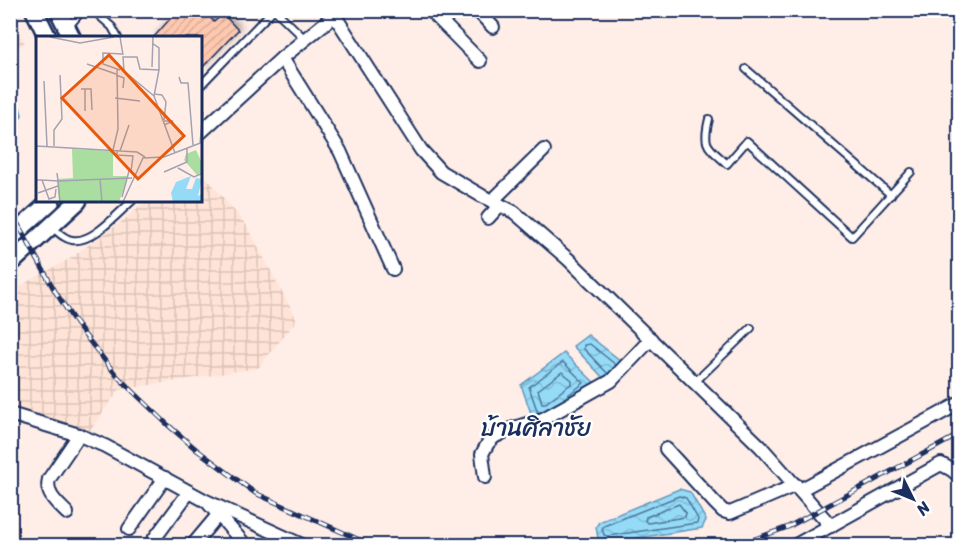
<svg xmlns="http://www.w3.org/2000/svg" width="970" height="556" font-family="Sriracha,'Playpen Sans Thai',sans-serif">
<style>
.industrial{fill:url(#industrial-grid)}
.water{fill:url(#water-waves);stroke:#6496ba;stroke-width:1.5}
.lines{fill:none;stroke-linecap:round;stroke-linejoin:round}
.shore{stroke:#4c749b;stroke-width:1.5}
.building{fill:url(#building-hatch);stroke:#1b2f5e;stroke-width:1.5;filter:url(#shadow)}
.lane-casing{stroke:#1b2f5e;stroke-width:10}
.street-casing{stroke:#1b2f5e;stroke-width:16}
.secondary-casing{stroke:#1b2f5e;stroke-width:21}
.lane{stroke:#fff;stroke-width:6}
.street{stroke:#fff;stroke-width:12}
.secondary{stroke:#fff;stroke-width:16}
.rail-casing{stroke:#1b2f5e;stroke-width:5}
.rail{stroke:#fff;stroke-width:3;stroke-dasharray:9;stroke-linecap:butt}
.labels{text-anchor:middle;stroke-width:4.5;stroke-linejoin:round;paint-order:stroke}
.quarter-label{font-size:24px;fill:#1b2f5e;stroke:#fff}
.inset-road{fill:none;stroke:#a4a2b0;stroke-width:1.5}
.view{fill:#e8590c;fill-opacity:0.15;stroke:#e8590c;stroke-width:3}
.inset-edge{fill:none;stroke:#1b2f5e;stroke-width:3}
</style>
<defs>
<pattern id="industrial-grid" width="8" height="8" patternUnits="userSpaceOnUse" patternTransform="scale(1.5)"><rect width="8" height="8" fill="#ffe3d6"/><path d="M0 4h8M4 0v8" fill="none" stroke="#dac3ba"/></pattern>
<pattern id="water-waves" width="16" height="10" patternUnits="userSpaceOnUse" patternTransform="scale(1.5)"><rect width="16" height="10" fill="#95dbf7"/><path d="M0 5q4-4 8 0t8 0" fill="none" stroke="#80bcd6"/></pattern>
<pattern id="building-hatch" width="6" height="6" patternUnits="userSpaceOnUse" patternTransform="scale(1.5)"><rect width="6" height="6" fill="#fec8af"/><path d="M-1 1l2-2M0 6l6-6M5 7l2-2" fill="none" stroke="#d9ac99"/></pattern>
<filter id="shadow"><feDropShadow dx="3.5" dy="-3.5" stdDeviation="3" flood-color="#0004"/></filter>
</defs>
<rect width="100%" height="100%" fill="#ffeee7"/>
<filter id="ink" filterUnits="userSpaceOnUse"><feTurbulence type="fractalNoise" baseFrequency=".0167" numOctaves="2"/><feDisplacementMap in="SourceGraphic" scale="12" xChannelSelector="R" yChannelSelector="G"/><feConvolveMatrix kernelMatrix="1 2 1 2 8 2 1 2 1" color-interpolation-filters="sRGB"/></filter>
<g filter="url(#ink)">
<g class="industrial">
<polygon points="10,13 25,44 11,50 10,50"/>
<polygon points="201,171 247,226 297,320 258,368 119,390 87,435 11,408 11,291 69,259 124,220 145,201 201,201"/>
</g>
<g class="water">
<polygon points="11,85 17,97 22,115 11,136"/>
<polygon points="588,335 630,368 609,384 573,346"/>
<polygon points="564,353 596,384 533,419 521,385"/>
<polygon points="679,489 690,492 706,520 702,528 599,544 596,527 599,522"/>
</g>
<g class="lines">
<g class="shore">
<polygon points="562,372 572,380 572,383 546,403 542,403 538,390"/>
<polyline points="608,374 584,349 584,345 590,344 616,365"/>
<polyline points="538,413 529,387 563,362 584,383 564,398"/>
<polygon points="679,496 686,498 698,519 697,523 607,536 604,535 602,529 604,526"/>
<polygon points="679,504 686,513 685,517 648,523 645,521 646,517"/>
</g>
</g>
<polygon class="building" points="178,10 204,10 214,22 223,14 238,30 201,69 201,38 153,38"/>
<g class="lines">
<defs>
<g id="lane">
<polyline points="93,10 112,27 118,38"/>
<polyline points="275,10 305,39"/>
<polyline points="69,26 83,10"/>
<polyline points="746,69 891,195"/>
<polyline points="201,85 273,10"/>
<path d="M709,119C702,147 708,146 727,164L747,141L852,237L911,172"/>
<path d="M52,227C58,232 64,239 72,240C92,244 118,213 132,201"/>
<polyline points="695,382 751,328"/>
</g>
<g id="street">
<polyline points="430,10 480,61"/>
<polyline points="477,10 493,27"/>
<polyline points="335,16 421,150 441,172 482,196 514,212 568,259 761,447 831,526"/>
<polyline points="282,58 340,151 393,269"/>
<polyline points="201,132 282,58 341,10"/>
<polyline points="492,201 544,150"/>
<polyline points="488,218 500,205"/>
<polyline points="10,414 79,435 105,446 206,501 304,546"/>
<polyline points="666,449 715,503 723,511 730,513 796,485"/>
<polyline points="485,477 482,454 488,443 494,437 508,430 543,419 611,381 651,339"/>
<polyline points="800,490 960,403"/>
<polyline points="209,504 246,546"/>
<path d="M67,513C57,503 45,494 49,479L79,435"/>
<polyline points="129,529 165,478"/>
<polyline points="149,546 189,492"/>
<polyline points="192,546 218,515"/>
<polyline points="794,546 941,464 952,470 960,477"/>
</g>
<g id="secondary">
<polyline points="34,10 48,38"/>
<polyline points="58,10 72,38"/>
<polyline points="10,238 51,201"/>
<polyline points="10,264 78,201"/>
</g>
</defs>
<use href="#lane" class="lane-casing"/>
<use href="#street" class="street-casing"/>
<use href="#secondary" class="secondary-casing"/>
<use href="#lane" class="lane"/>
<use href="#street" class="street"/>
<use href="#secondary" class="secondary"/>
<defs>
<g id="rail">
<polyline points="10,210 55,291 76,324 117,376 168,425 197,450 255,493 373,546"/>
<polyline points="735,546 788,527 960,434"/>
</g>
</defs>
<use href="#rail" class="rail-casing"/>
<use href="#rail" class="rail"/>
</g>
</g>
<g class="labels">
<g class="quarter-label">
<text x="536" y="436">บ้านศิลาชัย</text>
</g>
</g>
<g transform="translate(36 36)">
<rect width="166" height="166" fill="#ffeee7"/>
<path d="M36,113L77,115V140H92L83,166H23L21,143L37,142ZM160,114L166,127V136L161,139L148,124L150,118Z" fill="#a9dea0"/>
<path d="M155,140L150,153H156L160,142L166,143L162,160L166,158V166H137L135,157L140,146Z" fill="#95dbf7"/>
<path class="inset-road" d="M14,1L44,7L78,1M84,1L87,19M116,7L123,12V34M51,28L80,38M116,31L117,1M84,34L67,28V17L87,18M80,39L88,42L87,52M143,41L145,47H152L157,109M8,45L11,110M45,53H55L56,74M49,53V75M118,58L126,59L130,66L128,84M118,60L88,35L87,21H101L104,33L123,34L118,60L139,117M79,62L104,65M128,85H137L128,89M164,107L167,76M0,110L101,116L109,121M18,110V94L26,83L24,39M77,114L82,93L81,33M81,114V119L97,120L95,135M84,115L93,89M142,132L158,141L167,137M128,136L151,126V112M64,143L66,166M0,144H6L13,163L19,161L20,153M6,144L22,145L21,137M2,157L22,150M86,161L93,135M24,166L22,145L96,142M87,166L107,122L128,121L167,106"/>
<path class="view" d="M73,19L148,100L102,143L26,62Z"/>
<rect width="166" height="166" class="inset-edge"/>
</g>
<rect width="970" height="556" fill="none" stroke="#fff" stroke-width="36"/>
<rect x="18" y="18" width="934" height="520" fill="none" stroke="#1b2f5e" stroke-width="2" filter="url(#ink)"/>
<g transform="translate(913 499) rotate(133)" stroke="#ffffff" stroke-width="4.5" paint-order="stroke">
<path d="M0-4.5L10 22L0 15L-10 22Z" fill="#1b2f5e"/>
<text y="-9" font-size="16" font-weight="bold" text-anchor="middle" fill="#1b2f5e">N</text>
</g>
</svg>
